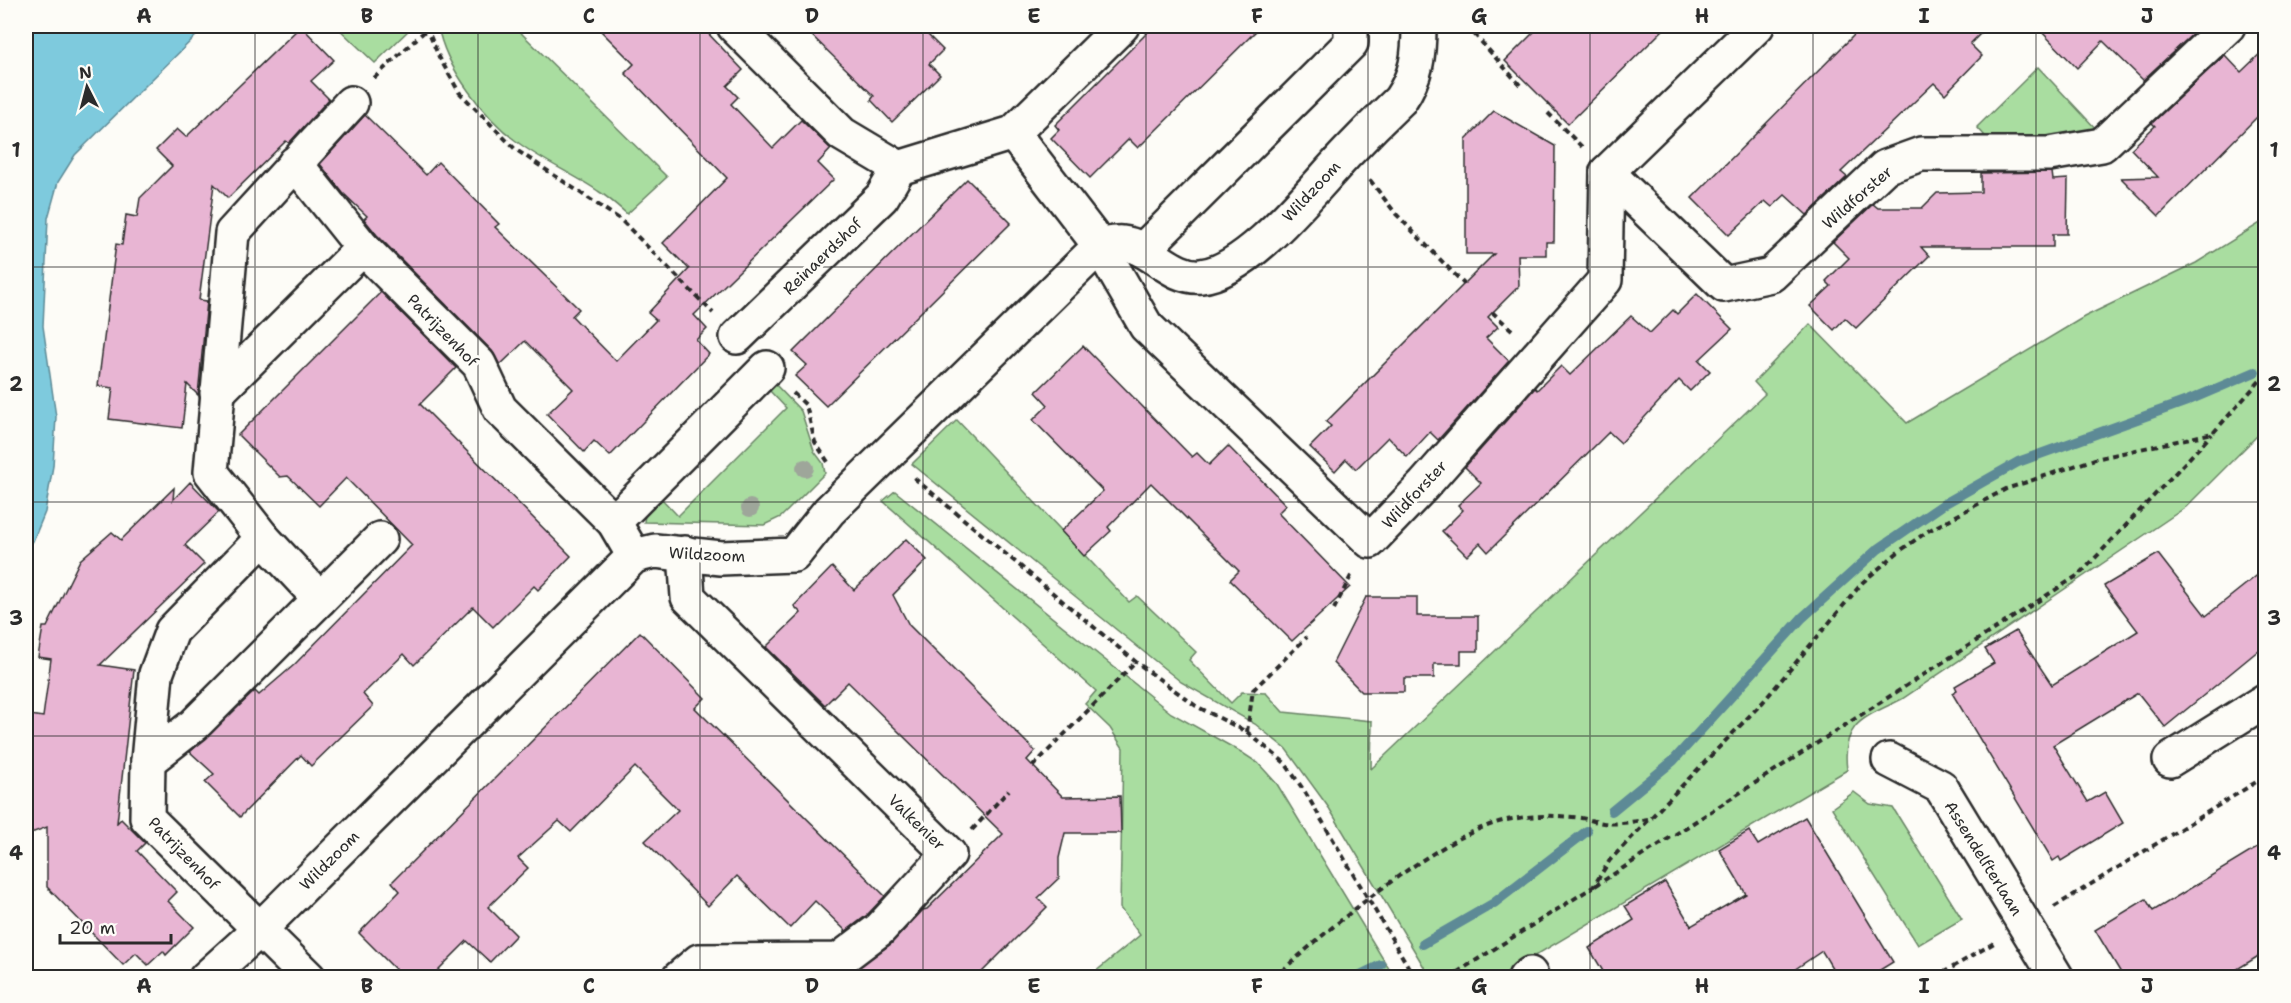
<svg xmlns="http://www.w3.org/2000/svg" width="2291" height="1003" font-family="'Shantell Sans',sans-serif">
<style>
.green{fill:#a9dda0;stroke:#6a8466;stroke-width:1.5}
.water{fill:#7ecadd;stroke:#5d8a96;stroke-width:1.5}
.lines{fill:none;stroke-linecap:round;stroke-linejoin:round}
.stream{stroke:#5d8a96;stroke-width:10}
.building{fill:#e8b5d3;stroke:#2b2b2b;stroke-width:1.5}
.minor-casing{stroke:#2b2b2b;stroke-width:38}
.path{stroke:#2b2b2b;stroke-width:4;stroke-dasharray:6 4.5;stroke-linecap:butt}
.minor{stroke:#fdfcf7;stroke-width:33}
.tree{fill:#9ea69a}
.grid{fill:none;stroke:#2b2b2b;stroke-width:1.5;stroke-opacity:0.55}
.labels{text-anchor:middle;stroke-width:6;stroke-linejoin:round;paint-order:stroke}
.street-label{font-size:16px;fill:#2b2b2b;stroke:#fdfcf7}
.neatline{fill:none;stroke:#2b2b2b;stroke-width:2}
.grid-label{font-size:20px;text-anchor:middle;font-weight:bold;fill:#2b2b2b}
</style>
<rect width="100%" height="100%" fill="#fdfcf7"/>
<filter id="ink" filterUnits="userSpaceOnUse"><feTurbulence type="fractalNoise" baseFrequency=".0167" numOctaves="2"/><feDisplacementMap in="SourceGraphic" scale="12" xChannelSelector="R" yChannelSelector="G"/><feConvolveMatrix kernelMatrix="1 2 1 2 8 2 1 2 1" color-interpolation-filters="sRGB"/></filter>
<g filter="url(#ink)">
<g class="green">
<polygon points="336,26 413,26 375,63"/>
<path d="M438,26H514L667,177L627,214C618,206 608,197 598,191C573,174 545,162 520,144C485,119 445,67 438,26Z"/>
<polygon points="2038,67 2098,131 1994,146 1977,127"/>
<path d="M2265,220V428L2186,507L1902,699C1864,718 1841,722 1847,770L1499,977H1430L1329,808L1286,749L1255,724L1181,682L912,464L957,420L1129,602L1137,596L1196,652L1189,660L1231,703L1242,692L1266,693L1283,712L1372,721L1371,769L1765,394L1754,382L1810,324L1907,423L2084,317L2196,263Z"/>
<polygon points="775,384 801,411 814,451 823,463 825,473 781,517 764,525 644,522 645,515 661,498 678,516 786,408 769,390"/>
<polygon points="895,491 1171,713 1241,752 1258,763 1277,784 1394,977 1089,977 1140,935 1120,908 1123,748 1110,728 1085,704 1096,691 883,501"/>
<polygon points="1854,792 1870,804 1893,808 1962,919 1918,945 1832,808"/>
</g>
<polygon class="water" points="29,26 206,26 75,155 58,182 48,218 43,326 56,417 53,466 45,512 33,541 26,550 26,47"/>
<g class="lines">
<g class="stream">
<polyline points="1612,811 1673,761 1802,618 1877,550 1944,504 2018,462 2187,401 2255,372"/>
<polyline points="1423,944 1494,903 1587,831"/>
<polyline points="1354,978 1381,965"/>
</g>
</g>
<g class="building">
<polygon points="301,26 334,60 311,81 329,99 289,143 286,141 228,198 214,184 199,300 207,301 198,395 187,384 182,428 109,419 113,388 98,386 116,244 122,245 126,215 137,217 140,198 172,166 156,150 177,129 186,137"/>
<polygon points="596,26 701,26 743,70 727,86 738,97 731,104 773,148 801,120 831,149 818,163 834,179 694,315 707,329 696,340 709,354 610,456 594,441 584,452 547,414 573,389 525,341 500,365 492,351 377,235 364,219 367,216 343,193 320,164 365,115 426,175 438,162 499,224 495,227 579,309 572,316 616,361 656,320 648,313 689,269 663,243 727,178 625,73 634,64"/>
<polygon points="802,26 919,26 943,50 929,64 940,75 892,122 871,100 874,96"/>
<polygon points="1154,26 1261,26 1138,148 1129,139 1090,178 1051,138 1059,130 1055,125"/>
<polygon points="1540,26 1667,26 1568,124 1505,61"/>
<polygon points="1863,26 1988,26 1970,44 1982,56 1945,94 1934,83 1841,172 1847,177 1807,215 1785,195 1772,207 1765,201 1729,235 1692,198"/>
<polygon points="2036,26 2195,26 2198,29 2143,80 2103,41 2077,68"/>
<polygon points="2265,49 2265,109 2159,216 2121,178 2158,177 2131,149 2155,126 2152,123 2225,55 2241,72"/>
<polygon points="1494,111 1555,146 1554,242 1546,242 1546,255 1518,255 1519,286 1488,317 1498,327 1486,338 1509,361 1438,440 1430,432 1407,457 1388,437 1356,469 1346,459 1335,471 1310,447 1331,426 1326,422 1494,254 1466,254 1466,139"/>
<polygon points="2052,172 2053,180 2068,179 2067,234 2053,234 2053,247 1921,247 1929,256 1856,328 1845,318 1834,330 1810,306 1831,286 1826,281 1849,258 1833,242 1873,204 1878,208 1922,208 1937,193 1981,192 1981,173"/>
<polygon points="967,179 1011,223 826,406 795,376 807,365 793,352"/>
<polygon points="381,292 456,368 420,404 571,556 538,590 534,586 493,627 473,607 414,665 404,654 363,694 373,706 311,766 301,755 240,817 205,782 214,774 190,752 255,691 259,695 294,665 412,545 346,478 319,506 288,476 280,477 238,435"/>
<polygon points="1697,294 1732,329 1699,360 1710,371 1690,391 1679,380 1621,443 1609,432 1488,552 1480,543 1467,556 1442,531 1463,510 1458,505 1481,483 1465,467 1535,388 1537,390 1561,366 1570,375 1631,316 1650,333 1673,310 1677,314"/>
<polygon points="1083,346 1192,457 1197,453 1209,465 1228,446 1286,505 1278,513 1350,587 1292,641 1230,580 1239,571 1151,483 1108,527 1111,531 1084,556 1061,531 1103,491 1033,420 1048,405 1036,392"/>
<polygon points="190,482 219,512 185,545 204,564 100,665 134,670 117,823 121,819 145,843 137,851 177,892 168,901 194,927 166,955 163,951 148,965 136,953 123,965 47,887 47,827 26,835 26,742 30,715 43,717 51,659 38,657 43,627 47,627 80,560 112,532 121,540 174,488 173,500"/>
<polygon points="906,539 927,560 893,595 909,625 1035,751 1027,760 1063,797 1120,796 1121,833 1065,833 1059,858 1059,878 1038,898 1047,907 976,978 843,978 891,944 923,910 927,909 1003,834 848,682 825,705 766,647 801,613 794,606 832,567 854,590"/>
<polygon points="2158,554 2206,616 2265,569 2265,645 2165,727 2138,693 2053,745 2088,802 2105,792 2123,823 2061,861 2059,857 2053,861 1952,693 1957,690 1955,686 1994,663 1985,649 2016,631 2052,685 2138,631 2104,586"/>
<polygon points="1366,597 1417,597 1417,616 1478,616 1478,651 1461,651 1461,664 1434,664 1434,678 1404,678 1404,692 1362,692 1333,663"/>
<polygon points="640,632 705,698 695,708 885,896 867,915 846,931 815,901 790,928 737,876 708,906 645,841 678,810 635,767 571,832 559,821 518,858 528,868 488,907 516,935 490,962 467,941 430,978 404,978 359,933 400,891 392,882"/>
<polygon points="1805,817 1893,962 1867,978 1838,978 1822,951 1782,978 1607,978 1589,948 1634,920 1625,906 1665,882 1691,926 1746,894 1719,849 1749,831 1758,845"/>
<polygon points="2265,843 2265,952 2223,978 2124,978 2095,930 2146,899 2153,911"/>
</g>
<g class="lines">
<defs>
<g id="minor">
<polyline points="734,26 842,134 899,168"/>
<polyline points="1013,133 1100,246 1146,326 1370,541 1424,485 1605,280 1607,172 1757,26"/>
<polyline points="295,163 363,248 479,364 500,409 614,522 634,556"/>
<polyline points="1607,172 1724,285 1771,275 1885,167 1921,154 2049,154 2102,145 2228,26"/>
<polyline points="1143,250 1351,43 1351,26"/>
<polyline points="737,337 882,197 899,168 1013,133 1122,26"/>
<polyline points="217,393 363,248"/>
<polyline points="614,522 767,368"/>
<polyline points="263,538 172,631 156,674 148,761 147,818 309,978"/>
<polyline points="320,599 263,538 211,472 232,233 351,103"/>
<polyline points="1889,760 1941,787 2057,978"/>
<polyline points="2170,760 2266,700"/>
<polyline points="148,761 194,725 380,539"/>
<path d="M206,978L259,930L634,556L655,551L721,558L794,555L829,511L1100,246C1106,245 1115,242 1122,243C1151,246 1171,279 1201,276C1250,271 1314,187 1348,152C1365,134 1382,117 1400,100C1417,75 1419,55 1419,26"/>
<polyline points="679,978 699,961 839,960 880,929 949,854 688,597 685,553"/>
<polyline points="1525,978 1530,974 1532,978"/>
</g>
</defs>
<use href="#minor" class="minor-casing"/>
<g class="path">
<polyline points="426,26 439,57 459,92 515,149 621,220 713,313"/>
<polyline points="1467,26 1520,85"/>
<polyline points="374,78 426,30"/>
<polyline points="1548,113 1583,148"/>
<polyline points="1370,180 1396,214 1464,284"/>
<polyline points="1492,312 1512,330"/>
<polyline points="793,393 806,405 815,442 828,462"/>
<polyline points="914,478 1136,662 1196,706 1247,732 1285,763 1305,792 1415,978"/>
<polyline points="1334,609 1353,572"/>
<polyline points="1247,732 1253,690 1307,637"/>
<polyline points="1033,766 1136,662"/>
<polyline points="972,830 1009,790"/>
<polyline points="1595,886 2080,574 2212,434"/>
<polyline points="2054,907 2266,776"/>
<path d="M1274,978C1327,930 1443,830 1512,819C1534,815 1559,815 1581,818C1588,819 1596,822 1603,823C1619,825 1637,821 1653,818"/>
<polyline points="1448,978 1593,887 1610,860 1763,702 1863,582 1897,553 1928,531 2006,489 2095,459 2213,433 2266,374"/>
<polyline points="1934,978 1994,943"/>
</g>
<use href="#minor" class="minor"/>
</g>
<g class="tree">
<circle cx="805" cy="468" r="9"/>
<circle cx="750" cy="508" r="9"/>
</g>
</g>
<path class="grid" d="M255,26V978M478,26V978M700,26V978M923,26V978M1146,26V978M1368,26V978M1590,26V978M1813,26V978M2036,26V978M26,267H2266M26,502H2266M26,736H2266"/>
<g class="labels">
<g class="street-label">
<text transform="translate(1311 191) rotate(-47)" y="6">Wildzoom</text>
<text transform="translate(1857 197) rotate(-41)" y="6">Wildforster</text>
<text transform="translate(822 256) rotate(-44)" y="6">Reinaerdshof</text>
<text transform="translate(443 330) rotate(46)" y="6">Patrijzenhof</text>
<text transform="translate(1414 494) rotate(-47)" y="6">Wildforster</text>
<text transform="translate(707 554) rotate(3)" y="6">Wildzoom</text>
<text transform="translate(917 822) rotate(44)" y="6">Valkenier</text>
<text transform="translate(184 853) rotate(46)" y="6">Patrijzenhof</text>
<text transform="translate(1984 858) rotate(58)" y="6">Assendelfterlaan</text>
<text transform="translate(329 860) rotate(-45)" y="6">Wildzoom</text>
</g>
</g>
<rect width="2291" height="1003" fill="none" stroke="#fdfcf7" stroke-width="66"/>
<g transform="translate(87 87) rotate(354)" stroke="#fdfcf7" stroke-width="4.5" paint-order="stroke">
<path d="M0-4.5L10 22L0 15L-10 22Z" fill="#2b2b2b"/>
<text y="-9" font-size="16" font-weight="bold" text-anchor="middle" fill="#2b2b2b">N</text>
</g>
<path d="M60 934v9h111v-9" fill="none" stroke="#2b2b2b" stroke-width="3"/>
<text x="69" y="934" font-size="18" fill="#2b2b2b" stroke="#fdfcf7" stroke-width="4.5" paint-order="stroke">20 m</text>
<rect x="33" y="33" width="2225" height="937" class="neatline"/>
<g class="grid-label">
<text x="144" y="23">A</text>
<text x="367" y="23">B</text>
<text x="589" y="23">C</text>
<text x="812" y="23">D</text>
<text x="1034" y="23">E</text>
<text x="1257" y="23">F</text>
<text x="1479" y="23">G</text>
<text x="1702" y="23">H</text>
<text x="1924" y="23">I</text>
<text x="2147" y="23">J</text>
<text x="16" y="157">1</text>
<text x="2274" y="157">1</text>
<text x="16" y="391">2</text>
<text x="2274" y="391">2</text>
<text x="16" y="625">3</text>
<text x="2274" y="625">3</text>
<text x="16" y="860">4</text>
<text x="2274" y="860">4</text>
<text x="144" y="993">A</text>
<text x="367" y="993">B</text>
<text x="589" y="993">C</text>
<text x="812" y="993">D</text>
<text x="1034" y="993">E</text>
<text x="1257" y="993">F</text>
<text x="1479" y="993">G</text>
<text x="1702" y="993">H</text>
<text x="1924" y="993">I</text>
<text x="2147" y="993">J</text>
</g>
</svg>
